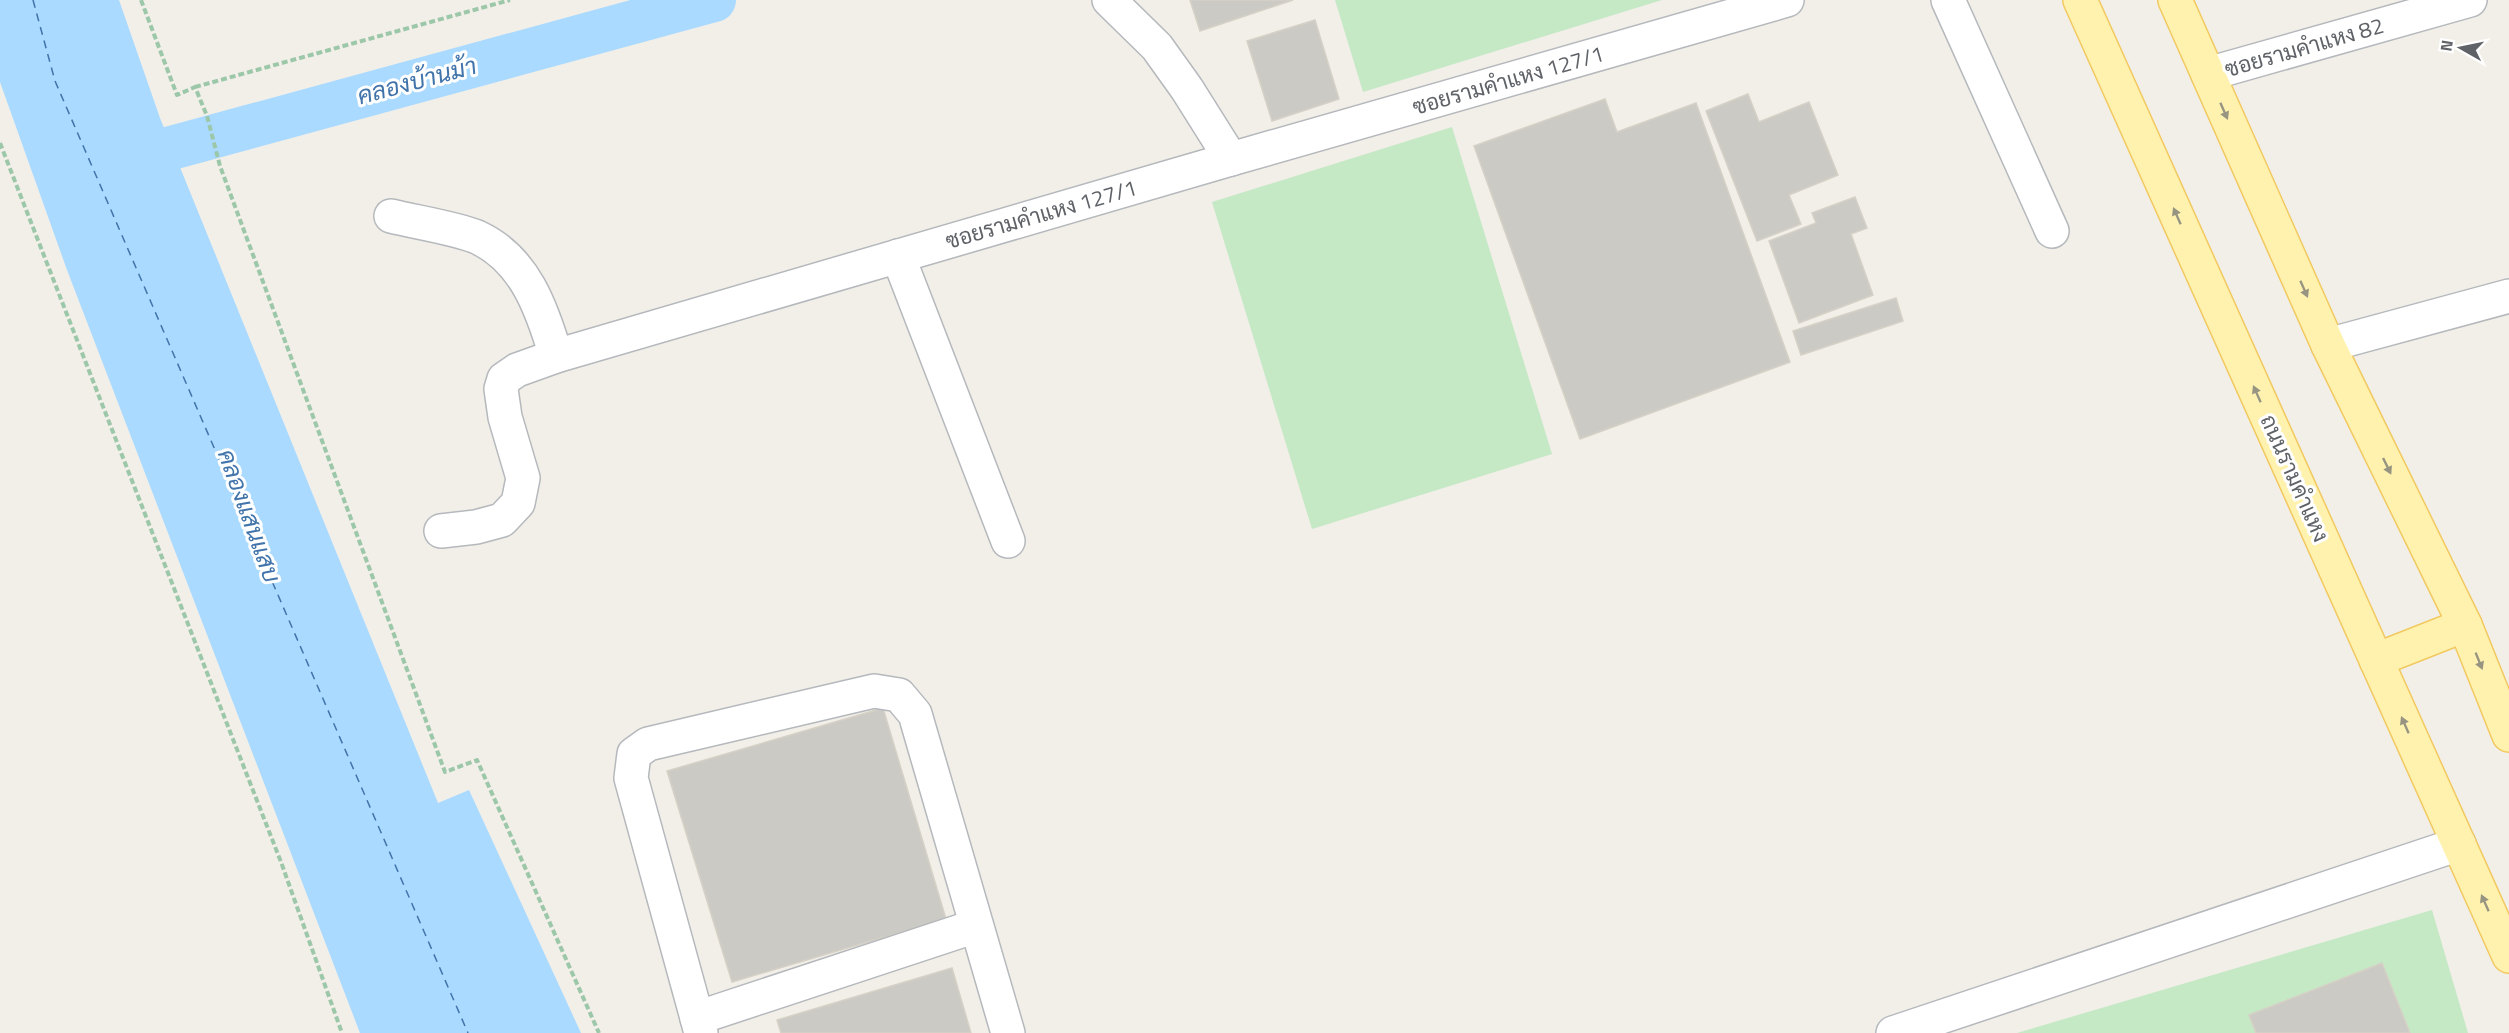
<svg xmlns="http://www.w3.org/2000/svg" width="2509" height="1033" font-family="'Titillium Web',Sarabun,sans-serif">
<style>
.green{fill:#c5e8c5}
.water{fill:#aadaff}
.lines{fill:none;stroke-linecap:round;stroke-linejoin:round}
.canal{stroke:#aadaff;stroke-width:44}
.ferry{stroke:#4174aa;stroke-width:1.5;stroke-dasharray:8 6;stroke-linecap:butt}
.building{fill:#cccac5;stroke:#d6d1c6;stroke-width:1.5}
.minor-casing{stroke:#b5b8bc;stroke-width:36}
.major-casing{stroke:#f2c960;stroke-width:36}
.path{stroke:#9cc7a9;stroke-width:4;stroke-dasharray:6 3;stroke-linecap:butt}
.minor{stroke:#fff;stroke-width:33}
.major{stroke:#fff2af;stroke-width:33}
.oneway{fill:#979581}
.labels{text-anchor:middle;stroke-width:6;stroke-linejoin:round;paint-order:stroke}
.street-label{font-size:22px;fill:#5f6368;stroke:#fff}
.water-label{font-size:24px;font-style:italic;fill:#4174aa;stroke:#fff}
</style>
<rect width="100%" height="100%" fill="#f1efe8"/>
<g class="green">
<polygon points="1335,0 1662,0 1363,92"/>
<polygon points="1452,127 1552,454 1312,529 1212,202"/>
<polygon points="2432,910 2468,1033 2017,1033"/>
</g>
<polygon class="water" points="0,0 119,0 160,118 438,803 469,790 581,1033 360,1033 67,270 0,82"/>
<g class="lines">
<polyline class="canal" points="120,162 714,0"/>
<polyline class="ferry" points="33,0 55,81 468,1033"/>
</g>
<g class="building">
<polygon points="1190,0 1293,0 1200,31"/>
<polygon points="1315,20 1339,99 1272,121 1247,41"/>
<polygon points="1748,94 1759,122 1809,102 1838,175 1789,195 1801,224 1757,241 1706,111"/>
<polygon points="1605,99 1617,132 1696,103 1790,362 1580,439 1474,146"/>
<polygon points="1855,197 1867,228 1851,234 1873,295 1799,323 1769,241 1816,223 1812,213"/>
<polygon points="1896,298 1903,321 1801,355 1793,331"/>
<polygon points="883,708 946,919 732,982 667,771"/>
<polygon points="2382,963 2410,1033 2256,1033 2249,1015"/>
<polygon points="952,968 971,1033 781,1033 777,1020"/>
</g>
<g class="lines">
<defs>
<g id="minor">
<polyline points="1109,0 1157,47 1187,89 1231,159"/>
<polyline points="1948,0 2052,231"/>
<polyline points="2208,74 2470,0"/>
<path d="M391,216C415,222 455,228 477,237C525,259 542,309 556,356"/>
<polyline points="898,256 1008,541"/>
<polyline points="2328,345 2509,296"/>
<polyline points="441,531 476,527 502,520 518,503 523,478 505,417 501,389 504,379 517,370 556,356 1231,159 1787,0"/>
<polyline points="697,1018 631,778 634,754 648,744 874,691 899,695 915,714 1008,1033"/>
<polyline points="701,1033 697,1018 976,926"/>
<polyline points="1893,1033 2459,844"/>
</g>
<g id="major">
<polyline points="2080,0 2509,956"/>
<polyline points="2175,0 2328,345 2465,625 2509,735"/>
<polyline points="2376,660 2465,625"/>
</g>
</defs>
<use href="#minor" class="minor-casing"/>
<use href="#major" class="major-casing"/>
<g class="path">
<polyline points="141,0 177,95 195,87 207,116 220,166 445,772 477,760 599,1033"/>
<polyline points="195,87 510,0"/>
<polyline points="0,143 281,862 342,1033"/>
</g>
<use href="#minor" class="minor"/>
<use href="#major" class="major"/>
</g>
<defs><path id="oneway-solid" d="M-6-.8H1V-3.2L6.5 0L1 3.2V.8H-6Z" transform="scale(1.5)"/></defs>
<g class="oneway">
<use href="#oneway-solid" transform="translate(2224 111) rotate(66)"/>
<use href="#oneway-solid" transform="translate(2177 216) rotate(-114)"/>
<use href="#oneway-solid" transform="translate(2304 289) rotate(66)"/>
<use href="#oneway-solid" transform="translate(2257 394) rotate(-114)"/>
<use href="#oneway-solid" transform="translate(2387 466) rotate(64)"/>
<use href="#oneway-solid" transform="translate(2479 661) rotate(68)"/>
<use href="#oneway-solid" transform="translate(2405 725) rotate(-114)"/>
<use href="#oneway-solid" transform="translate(2485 903) rotate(-114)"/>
</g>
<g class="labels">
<g class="street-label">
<text transform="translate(2304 47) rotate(-16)" y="8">ซอยรามคำแหง 82</text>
<text transform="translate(1508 80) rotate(-16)" y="8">ซอยรามคำแหง 127/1</text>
<text transform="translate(1041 214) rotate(-16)" y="8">ซอยรามคำแหง 127/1</text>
<text transform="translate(2295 478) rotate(66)" y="8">ถนนรามคำแหง</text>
</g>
<g class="water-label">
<text transform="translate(417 81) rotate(-15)" y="8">คลองบ้านม้า</text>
<text transform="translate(249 516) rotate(70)" y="8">คลองแสนแสบ</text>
</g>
</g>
<g transform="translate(2461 48) rotate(279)" stroke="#ffffff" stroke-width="4.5" paint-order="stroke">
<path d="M0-4.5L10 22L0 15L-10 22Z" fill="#5f6368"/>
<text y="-9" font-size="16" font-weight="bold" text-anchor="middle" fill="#5f6368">N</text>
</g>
</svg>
